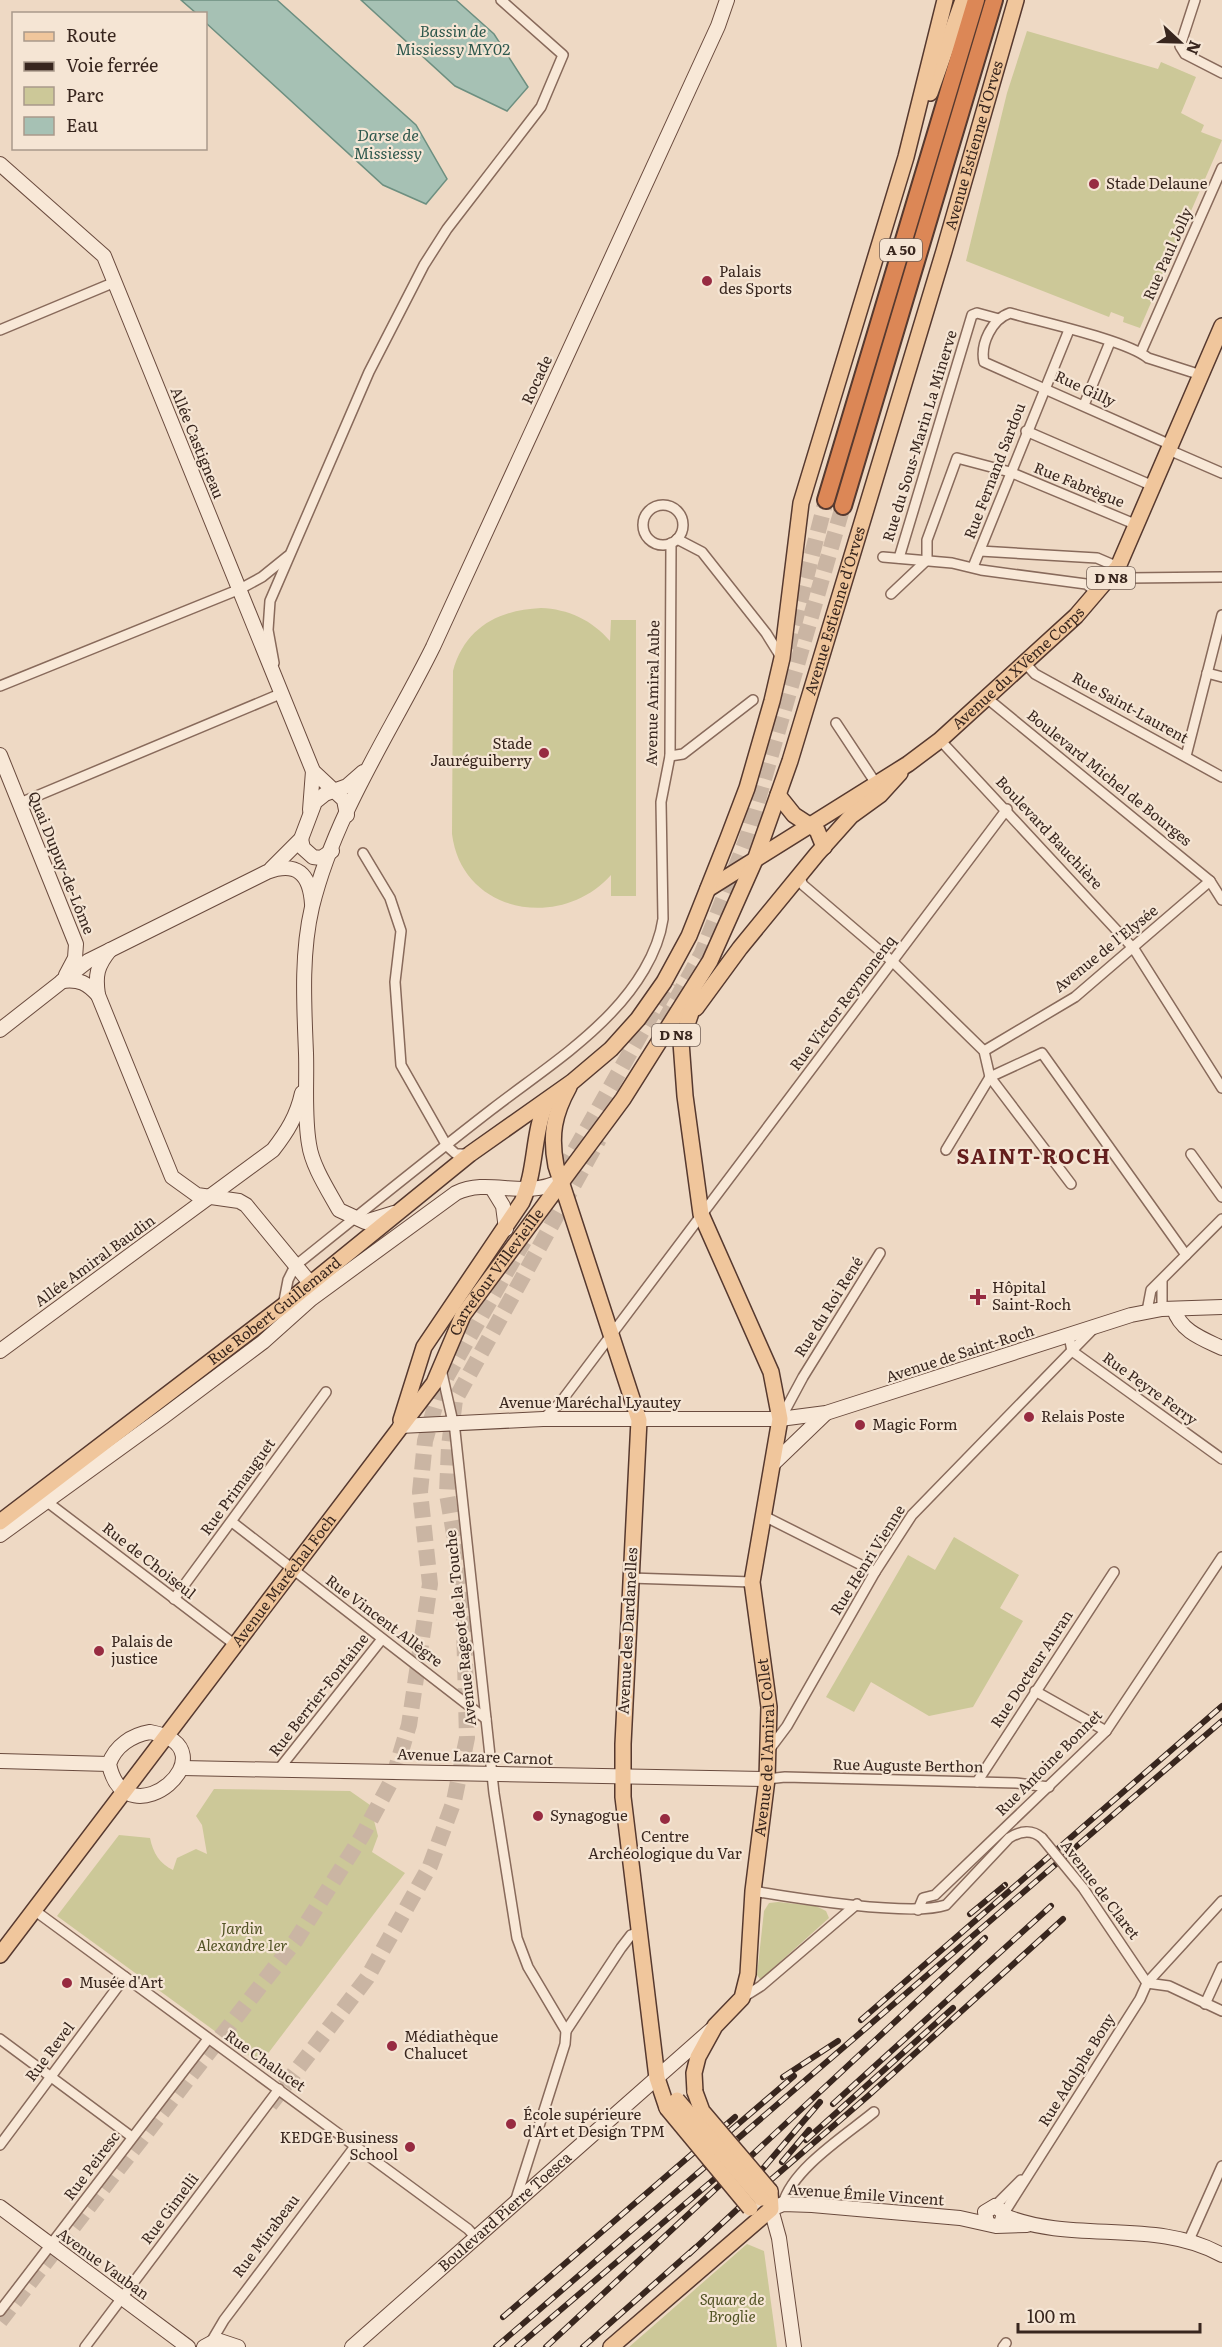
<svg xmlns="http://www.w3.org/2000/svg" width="1222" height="2347" font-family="Literata,serif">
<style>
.green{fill:#ccc898}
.water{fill:#a6c1b4;stroke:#6d8f80;stroke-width:1.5}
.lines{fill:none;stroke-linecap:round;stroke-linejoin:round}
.highway-tunnel{stroke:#cab5a3;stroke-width:16;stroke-dasharray:16 8;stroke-linecap:butt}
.street-casing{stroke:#886a5b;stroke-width:12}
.secondary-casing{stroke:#6a4b3e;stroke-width:16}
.primary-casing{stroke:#56392f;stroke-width:18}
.highway-casing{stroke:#56392f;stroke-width:20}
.street{stroke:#f8e8d7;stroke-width:9}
.secondary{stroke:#f8e8d7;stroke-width:14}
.primary{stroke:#f0c69c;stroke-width:15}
.highway{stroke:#dc8756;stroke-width:16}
.rail-casing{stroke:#38261e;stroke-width:6}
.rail{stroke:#f5e5d4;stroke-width:4;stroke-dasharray:11;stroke-linecap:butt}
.street-bridge-casing{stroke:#886a5b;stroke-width:12;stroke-linecap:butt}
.primary-bridge-casing{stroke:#56392f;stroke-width:18;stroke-linecap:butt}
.street-bridge{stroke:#f8e8d7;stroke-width:9}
.primary-bridge{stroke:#f0c69c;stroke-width:15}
.poi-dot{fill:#972b41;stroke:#f5e5d4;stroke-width:2}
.labels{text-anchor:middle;stroke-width:4.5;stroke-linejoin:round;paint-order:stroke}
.shield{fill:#f5e5d4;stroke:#715f55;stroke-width:1.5}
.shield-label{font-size:14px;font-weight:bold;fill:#38261e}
.street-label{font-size:15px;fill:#38261e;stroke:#f5e5d4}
.poi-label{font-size:15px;fill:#38261e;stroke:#f5e5d4;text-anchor:start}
.park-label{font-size:15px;font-style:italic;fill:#525425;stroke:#f5e5d4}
.water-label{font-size:16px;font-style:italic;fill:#2e584d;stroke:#f5e5d4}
.district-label{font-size:21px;font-weight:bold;letter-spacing:1.5px;fill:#641f1e;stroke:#f5e5d4}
</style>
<rect width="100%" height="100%" fill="#eed9c4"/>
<g class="green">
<polygon points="1027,31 1158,69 1161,62 1196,77 1181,113 1204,125 1201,132 1222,140 1140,328 1123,322 1124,317 1111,312 1109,317 966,261 1007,93"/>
<path d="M541,608C568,609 592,620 610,641L611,620H636V896H611V875C561,931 462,914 452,834L453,671C465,628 498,610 541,608Z"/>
<polygon points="954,1537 1019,1575 1000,1608 1023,1621 973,1707 929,1716 871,1682 854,1712 826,1697 908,1555 935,1570"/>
<path d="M214,1789L350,1791L370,1805L378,1836L372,1852L405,1873L260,2064L57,1916L119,1835L150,1838C153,1853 160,1864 173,1870L177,1858L196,1849L207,1854L202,1825L196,1816Z"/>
<polygon points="778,1902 816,1906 826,1911 829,1918 771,1970 773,1973 760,1979 757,1975 764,1911 769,1903"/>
<polygon points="747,2244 764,2251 777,2347 629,2347"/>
</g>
<g class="water">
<polygon points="181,0 277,0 416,125 447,179 426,204 383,185 206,23 206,14 196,13"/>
<polygon points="361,0 456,0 494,34 528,87 507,111 455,86"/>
</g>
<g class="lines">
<g class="highway-tunnel">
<polyline points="788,648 826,500"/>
<polyline points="664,1022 702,953 746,841 843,506"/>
<polyline points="563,1171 670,982"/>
<polyline points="270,2105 367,1978 430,1866 454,1801 467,1738 463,1585 447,1494 449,1446 455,1400 599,1139"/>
<polyline points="0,2321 296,1940 362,1836 393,1778 409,1725 430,1584 420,1492 425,1441 438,1396 447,1376 524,1241"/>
</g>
<defs>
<g id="street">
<polyline points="1195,0 1180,46 1185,54 1222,73"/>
<polyline points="0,330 115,282"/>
<polyline points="1141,352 1222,168"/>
<polyline points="1084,405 1110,342"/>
<polyline points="1026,431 1153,486"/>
<path d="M1171,445L984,362C980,344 992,319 1010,313C1041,322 1126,340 1148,358L1201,375"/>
<polyline points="1169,450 1222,473"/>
<circle cx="663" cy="525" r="20"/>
<polyline points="677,539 702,552 766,633 781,657"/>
<polyline points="980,551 1097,558 1118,567"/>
<polyline points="883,557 952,563 981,570 1086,584 1098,593"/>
<polyline points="899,558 972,315 977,313 999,319"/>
<polyline points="973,567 1069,330"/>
<polyline points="1116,573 1128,578 1222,577"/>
<polyline points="891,594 927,560 927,540 957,458 1010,472 1137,525"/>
<polyline points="274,663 268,630 270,601 369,372 424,265 447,229 541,107 563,55 501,0"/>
<polyline points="1025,663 1035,674 1222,777"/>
<polyline points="1207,673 1222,677"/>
<polyline points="0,686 240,589 262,577 288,556"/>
<polyline points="988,699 1210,881 1222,900"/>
<polyline points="836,723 875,782"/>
<polyline points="940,740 1134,949 1222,1088"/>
<polyline points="670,756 683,754 753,700"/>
<polyline points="1186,756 1222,615"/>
<polyline points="20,803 280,694 279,689"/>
<polyline points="363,853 390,898 401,931 395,982 401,1065 447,1146 456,1154 468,1154"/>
<polyline points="799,876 803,885 893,962 984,1051 990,1077 1071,1184"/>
<polyline points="984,1051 1075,997 1210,881"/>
<polyline points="990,1077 1042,1053 1186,1255"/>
<polyline points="946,1150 990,1077"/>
<polyline points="1191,1154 1222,1197"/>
<polyline points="1162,1281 1162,1309"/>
<path d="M283,1306L288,1280L295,1266C360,1214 425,1161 491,1110C531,1079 576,1050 611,1013C635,988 658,954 663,919L661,802L670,756L671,543"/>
<polyline points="1147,1311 1151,1290 1222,1219"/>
<polyline points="1069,1336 1072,1351 1222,1459"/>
<polyline points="441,1369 455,1431 494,1793 517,1938 528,1967 566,2031 565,2044 515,2202"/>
<polyline points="781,1418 803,1377 880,1253"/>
<polyline points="543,1419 560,1403 1007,809"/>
<polyline points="42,1501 46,1501 234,1644"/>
<polyline points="764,1516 875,1572"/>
<polyline points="232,1522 486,1719"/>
<polyline points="630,1578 752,1582"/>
<polyline points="174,1599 326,1392"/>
<polyline points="1035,1691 1106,1731"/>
<polyline points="769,1750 787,1726 875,1572 912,1515 1093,1329"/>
<polyline points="279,1769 382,1639"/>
<polyline points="767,1779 785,1777 1016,1783 1049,1787"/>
<polyline points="977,1782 1114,1572"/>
<polyline points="1083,1888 1147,1983"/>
<path d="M753,1891C794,1898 912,1917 946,1905L1009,1838C1020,1831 1032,1829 1042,1838"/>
<polyline points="34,1910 468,2229 477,2239"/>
<polyline points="918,1910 923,1898 935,1895 1106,1731 1222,1557"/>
<polyline points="1147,1983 1169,1986 1222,2011"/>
<polyline points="742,1998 761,1986 857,1904"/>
<polyline points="1205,2004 1222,1967"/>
<polyline points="566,2031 621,1948 631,1935 639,1932"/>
<polyline points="0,2039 132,2137"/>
<polyline points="0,2145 125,1977"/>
<path d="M783,2204C792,2169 846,2135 874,2112"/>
<polyline points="995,2206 1021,2180"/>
<polyline points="1004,2213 1140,1999 1147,1983 1222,1901"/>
<polyline points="1189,2240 1222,2166"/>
<polyline points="0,2311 208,2039"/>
<polyline points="211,2342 224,2320 356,2145"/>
<polyline points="85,2347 279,2089"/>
<polyline points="1003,2347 1006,2343"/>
</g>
<g id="secondary">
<polyline points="0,164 104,256 313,771 344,800 347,815"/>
<polyline points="0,755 76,944 75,958 66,975"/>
<polyline points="310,810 313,771"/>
<polyline points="301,839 303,848 313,857 321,858 332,851"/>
<polyline points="271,869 301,839 315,802 325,794 347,786 363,772"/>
<path d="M110,950C97,966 95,975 98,995L172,1177L197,1195L239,1201L246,1205L306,1278L311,1282L321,1283"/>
<path d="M62,981C80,979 87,983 98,995"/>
<path d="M0,1030L88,961L267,872C297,861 310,874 312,904"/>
<polyline points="492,1188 503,1206 506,1229"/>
<path d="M394,1213L365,1222L339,1210C328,1190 312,1166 309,1144C304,1115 307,1082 306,1053C304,1004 301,954 312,907C335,813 391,732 433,647L718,26L727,0"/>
<path d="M1174,1309C1180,1331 1203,1339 1222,1348"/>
<path d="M0,1351L273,1150C287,1132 297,1116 302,1093"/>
<polyline points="400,1426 543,1419 780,1419 826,1413 1131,1315 1162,1309 1222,1307"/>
<polyline points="773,1464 825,1414"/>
<path d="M0,1535L163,1417L263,1342L311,1299L456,1193C490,1177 522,1200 561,1181"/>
<path d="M150,1732C237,1748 126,1845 109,1764C115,1746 132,1735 150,1732Z"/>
<polyline points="0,1761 109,1764"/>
<polyline points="182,1768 767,1779"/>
<polyline points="0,2207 188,2347"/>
<path d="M1005,2216C1073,2244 1157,2218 1222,2255"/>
<polyline points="987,2223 985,2212 995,2206 1004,2213 1001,2224"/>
<polyline points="204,2347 217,2340 238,2347"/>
<path id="s1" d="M352,2347L711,2030"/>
<polyline points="794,2347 779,2238 771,2209 783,2204 812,2205 960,2218 996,2226 1027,2225"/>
</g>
<g id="primary">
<polyline points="930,93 963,0"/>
<polyline points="778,795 794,815 817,830 824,847"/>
<path id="s2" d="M708,889L908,764L940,740L1076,616L1118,567L1222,326"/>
<polyline points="696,1008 740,948 817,854 851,816 880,795 900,773"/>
<path d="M569,1087C554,1114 550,1135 556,1166L639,1420L623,1744V1797L657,2078L667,2108"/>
<path d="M401,1420L424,1347L522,1202C537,1169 532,1134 547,1101"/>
<path id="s3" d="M0,1522L283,1306L470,1154L572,1082L611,1049L638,1019L664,982L689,936L728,838L747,788L772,701L782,658L801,503L906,157L945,0"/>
<path id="s4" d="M0,1955L434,1383L463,1315L623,1099L710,961L755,860L790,761L944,251L1016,0"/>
<path id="s5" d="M695,2092L694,2073L698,2057L715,2026L742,1998L748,1974L753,1891L767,1779L769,1707L752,1582L780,1419L771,1372L701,1214L685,1096L681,1042L697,995"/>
<polyline points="611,2347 771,2209 770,2191"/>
</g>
<g id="highway">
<polyline points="826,500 976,0"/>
<polyline points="843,506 994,0"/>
</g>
</defs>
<use href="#street" class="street-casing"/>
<use href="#secondary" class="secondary-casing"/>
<use href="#primary" class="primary-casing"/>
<use href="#highway" class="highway-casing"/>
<use href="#street" class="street"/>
<use href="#secondary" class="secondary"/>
<use href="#primary" class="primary"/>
<use href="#highway" class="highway"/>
<defs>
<g id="rail">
<polyline points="970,1914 1005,1885"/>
<polyline points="861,2020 1222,1706"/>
<polyline points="783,2077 838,2041"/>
<polyline points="833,2104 1051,1906"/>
<polyline points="730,2131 794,2076"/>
<polyline points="806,2140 953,2008"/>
<polyline points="782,2162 809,2130"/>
<polyline points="736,2200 820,2102"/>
<polyline points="689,2254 744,2203 868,2096 1063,1919"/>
<polyline points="503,2317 735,2117"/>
<polyline points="496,2347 1222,1721"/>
<polyline points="517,2347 739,2158"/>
<polyline points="546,2347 985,1938"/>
<polyline points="583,2347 695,2248"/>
</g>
</defs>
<use href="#rail" class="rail-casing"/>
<use href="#rail" class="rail"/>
<defs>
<polyline id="street-bridge" points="1042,1838 1083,1888"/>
<g id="primary-bridge">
<polyline points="695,2092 702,2111 770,2191"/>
<polyline points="677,2100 761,2198"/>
<polyline points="667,2108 750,2208"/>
</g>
</defs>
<use href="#street-bridge" class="street-bridge-casing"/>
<use href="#primary-bridge" class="primary-bridge-casing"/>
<use href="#street-bridge" class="street-bridge"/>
<use href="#primary-bridge" class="primary-bridge"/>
</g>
<g class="poi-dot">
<circle cx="1094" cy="184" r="6"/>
<circle cx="707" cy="281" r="6"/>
<circle cx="544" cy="753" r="6"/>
<path d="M975 1288h6v6h6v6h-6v6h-6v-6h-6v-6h6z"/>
<circle cx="1029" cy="1417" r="6"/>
<circle cx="860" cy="1425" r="6"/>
<circle cx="99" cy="1651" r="6"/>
<circle cx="538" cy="1816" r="6"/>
<circle cx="665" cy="1819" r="6"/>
<circle cx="67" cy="1983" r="6"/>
<circle cx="392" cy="2046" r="6"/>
<circle cx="511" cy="2124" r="6"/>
<circle cx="410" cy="2147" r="6"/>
</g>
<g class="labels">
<g class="shield">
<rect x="880" y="239" width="42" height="22" rx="4.5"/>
<rect x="1087" y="567" width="48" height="22" rx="4.5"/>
<rect x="652" y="1024" width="48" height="22" rx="4.5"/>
</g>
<g class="shield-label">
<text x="901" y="255">A 50</text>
<text x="1111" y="583">D N8</text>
<text x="676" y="1040">D N8</text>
</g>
<g class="street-label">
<text dy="5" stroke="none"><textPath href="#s4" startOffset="2082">Avenue Estienne d'Orves</textPath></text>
<text transform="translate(1168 254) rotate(-66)" y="5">Rue Paul Jolly</text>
<text transform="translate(537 380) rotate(-65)" y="5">Rocade</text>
<text transform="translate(1085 389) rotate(25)" y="5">Rue Gilly</text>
<text transform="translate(920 436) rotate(-73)" y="5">Rue du Sous-Marin La Minerve</text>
<text transform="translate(197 443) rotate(68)" y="5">Allée Castigneau</text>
<text transform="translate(995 471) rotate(-69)" y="5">Rue Fernand Sardou</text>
<text transform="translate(1079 485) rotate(22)" y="5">Rue Fabrègue</text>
<text dy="5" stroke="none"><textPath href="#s4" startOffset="1596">Avenue Estienne d'Orves</textPath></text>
<text dy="5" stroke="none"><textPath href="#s2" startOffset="382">Avenue du XVème Corps</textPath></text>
<text transform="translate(653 693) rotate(-89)" y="5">Avenue Amiral Aube</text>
<text transform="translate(1130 708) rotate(29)" y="5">Rue Saint-Laurent</text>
<text transform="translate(1109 778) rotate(39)" y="5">Boulevard Michel de Bourges</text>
<text transform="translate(1049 833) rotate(47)" y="5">Boulevard Bauchière</text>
<text transform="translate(61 863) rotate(68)" y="5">Quai Dupuy-de-Lôme</text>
<text transform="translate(1106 949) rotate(-39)" y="5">Avenue de l'Elysée</text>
<text transform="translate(843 1003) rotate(-53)" y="5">Rue Victor Reymonenq</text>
<text transform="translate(95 1261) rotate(-36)" y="5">Allée Amiral Baudin</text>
<text dy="5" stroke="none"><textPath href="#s4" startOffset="846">Carrefour Villevieille</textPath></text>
<text transform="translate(829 1307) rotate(-58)" y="5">Rue du Roi René</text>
<text dy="5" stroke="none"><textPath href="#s3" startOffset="346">Rue Robert Guillemard</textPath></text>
<text transform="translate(960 1354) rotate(-18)" y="5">Avenue de Saint-Roch</text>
<text transform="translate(1150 1389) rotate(36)" y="5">Rue Peyre Ferry</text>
<text x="590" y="1408">Avenue Maréchal Lyautey</text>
<text transform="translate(238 1487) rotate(-54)" y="5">Rue Primauguet</text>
<text transform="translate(868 1560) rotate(-58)" y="5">Rue Henri Vienne</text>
<text transform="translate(149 1561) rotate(38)" y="5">Rue de Choiseul</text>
<text dy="5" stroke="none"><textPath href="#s4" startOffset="470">Avenue Maréchal Foch</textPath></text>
<text transform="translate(384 1621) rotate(37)" y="5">Rue Vincent Allègre</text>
<text transform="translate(461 1628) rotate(-96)" y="5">Avenue Rageot de la Touche</text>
<text transform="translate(628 1631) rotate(-87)" y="5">Avenue des Dardanelles</text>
<text transform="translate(1032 1669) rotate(-57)" y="5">Rue Docteur Auran</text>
<text transform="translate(319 1695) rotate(-52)" y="5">Rue Berrier-Fontaine</text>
<text dy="5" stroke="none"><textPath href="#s5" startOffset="362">Avenue de l'Amiral Collet</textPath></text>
<text transform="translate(475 1757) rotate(2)" y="5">Avenue Lazare Carnot</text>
<text transform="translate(1049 1763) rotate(-45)" y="5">Rue Antoine Bonnet</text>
<text transform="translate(908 1766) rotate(1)" y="5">Rue Auguste Berthon</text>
<text transform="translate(1100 1890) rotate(53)" y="5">Avenue de Claret</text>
<text transform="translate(50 2052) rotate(-53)" y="5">Rue Revel</text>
<text transform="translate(265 2061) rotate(35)" y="5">Rue Chalucet</text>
<text transform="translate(1077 2070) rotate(-58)" y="5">Rue Adolphe Bony</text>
<text transform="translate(92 2166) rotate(-53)" y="5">Rue Peiresc</text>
<text transform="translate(866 2195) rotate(4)" y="5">Avenue Émile Vincent</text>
<text transform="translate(170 2209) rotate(-53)" y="5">Rue Gimelli</text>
<text dy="5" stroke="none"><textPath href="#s1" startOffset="204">Boulevard Pierre Toesca</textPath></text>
<text transform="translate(266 2236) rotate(-53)" y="5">Rue Mirabeau</text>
<text transform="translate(103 2264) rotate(36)" y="5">Avenue Vauban</text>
</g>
<g class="poi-label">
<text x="1106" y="189">Stade Delaune</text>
<text x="719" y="277">Palais<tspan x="719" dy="17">des Sports</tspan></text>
<text x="532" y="749" text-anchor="end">Stade<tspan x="532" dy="17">Jauréguiberry</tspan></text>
<text x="992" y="1293">Hôpital<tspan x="992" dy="17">Saint-Roch</tspan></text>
<text x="1041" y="1422">Relais Poste</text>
<text x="872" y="1430">Magic Form</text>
<text x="111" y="1647">Palais de<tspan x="111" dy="17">justice</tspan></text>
<text x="550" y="1821">Synagogue</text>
<text x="665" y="1842" text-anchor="middle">Centre<tspan x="665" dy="17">Archéologique du Var</tspan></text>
<text x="79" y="1988">Musée d'Art</text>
<text x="404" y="2042">Médiathèque<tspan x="404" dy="17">Chalucet</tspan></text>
<text x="523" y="2120">École supérieure<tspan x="523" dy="17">d'Art et Design TPM</tspan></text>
<text x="398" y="2143" text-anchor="end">KEDGE Business<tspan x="398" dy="17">School</tspan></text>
</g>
<g class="park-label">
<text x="242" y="1934">Jardin<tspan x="242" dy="17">Alexandre 1er</tspan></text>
<text x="732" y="2305">Square de<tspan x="732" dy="17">Broglie</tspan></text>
</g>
<g class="water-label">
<text x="453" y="37">Bassin de<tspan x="453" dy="18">Missiessy MY02</tspan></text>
<text x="388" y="141">Darse de<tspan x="388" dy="18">Missiessy</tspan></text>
</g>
<g class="district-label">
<text x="1034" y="1164">SAINT-ROCH</text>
</g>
</g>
<rect x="12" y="12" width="195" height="138" fill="#f5e5d4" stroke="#a9998b" stroke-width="1.5"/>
<rect x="24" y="32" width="30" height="9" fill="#f0c69c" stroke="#a9998b" stroke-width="1.5"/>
<text x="66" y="42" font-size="18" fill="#38261e">Route</text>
<rect x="24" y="62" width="30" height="9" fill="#38261e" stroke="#a9998b" stroke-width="1.5"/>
<text x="66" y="72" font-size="18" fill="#38261e">Voie ferrée</text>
<rect x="24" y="87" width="30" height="18" fill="#ccc898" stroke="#a9998b" stroke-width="1.5"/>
<text x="66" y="102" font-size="18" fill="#38261e">Parc</text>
<rect x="24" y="117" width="30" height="18" fill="#a6c1b4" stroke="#a9998b" stroke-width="1.5"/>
<text x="66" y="132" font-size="18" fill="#38261e">Eau</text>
<g transform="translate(1180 42) rotate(112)" stroke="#f5e5d4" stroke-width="4.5" paint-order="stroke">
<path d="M0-4.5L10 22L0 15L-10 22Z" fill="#38261e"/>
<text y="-9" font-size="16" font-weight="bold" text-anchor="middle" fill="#38261e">N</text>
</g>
<path d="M1018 2323v9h182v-9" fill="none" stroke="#38261e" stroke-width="3"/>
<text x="1027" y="2323" font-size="18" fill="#38261e" stroke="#f5e5d4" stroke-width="4.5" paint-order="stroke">100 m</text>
</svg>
